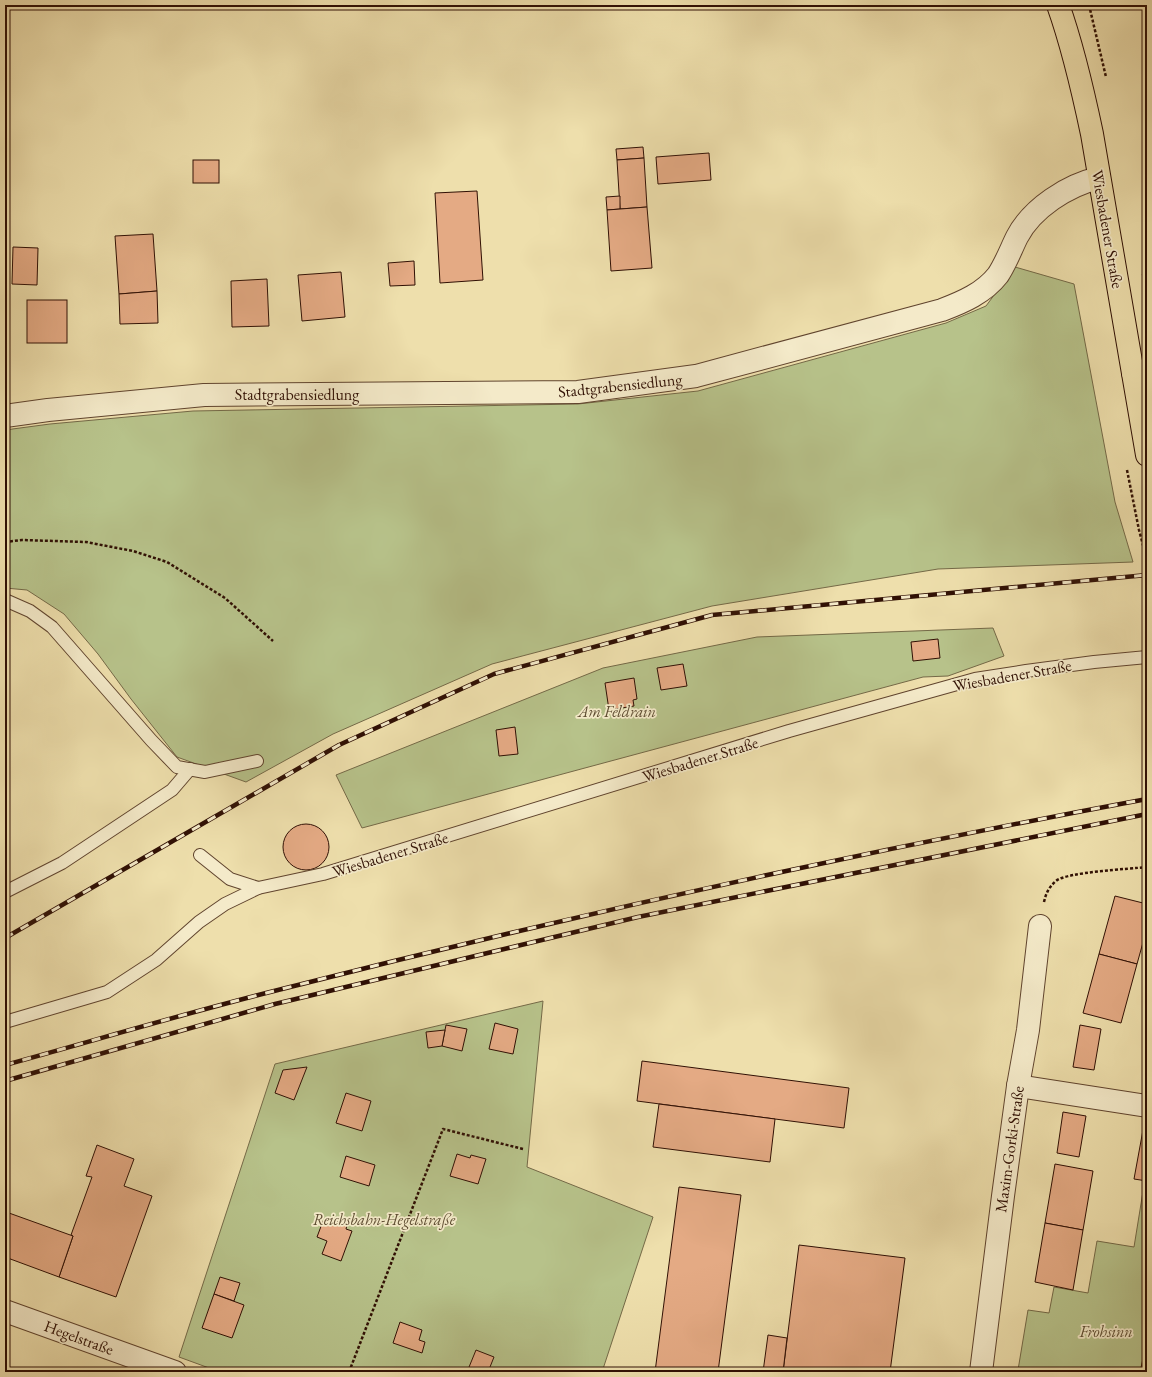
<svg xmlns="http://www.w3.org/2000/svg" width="1152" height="1377" font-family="'EB Garamond',serif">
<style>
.green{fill:#b7c28a;stroke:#746947}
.building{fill:#e4aa84;stroke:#301004}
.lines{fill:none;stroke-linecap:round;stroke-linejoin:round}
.lane-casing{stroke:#60442e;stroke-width:14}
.street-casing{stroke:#60442e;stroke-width:24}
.primary-casing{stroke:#301004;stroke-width:24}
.path{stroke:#301004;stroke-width:2.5;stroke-dasharray:3 2;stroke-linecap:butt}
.lane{stroke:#f4eac9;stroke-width:12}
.street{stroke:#f4eac9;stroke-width:22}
.primary{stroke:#eedfac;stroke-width:22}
.rail-casing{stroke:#301004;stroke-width:4.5}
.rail{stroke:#f4eac9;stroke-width:3;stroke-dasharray:9;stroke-linecap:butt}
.labels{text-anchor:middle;stroke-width:3.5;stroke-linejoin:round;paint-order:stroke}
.street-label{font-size:16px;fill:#301004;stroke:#f4eac9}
.park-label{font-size:16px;font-style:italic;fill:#5f4e33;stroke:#f4eac9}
</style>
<rect width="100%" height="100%" fill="#eedfac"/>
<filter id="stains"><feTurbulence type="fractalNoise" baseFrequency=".005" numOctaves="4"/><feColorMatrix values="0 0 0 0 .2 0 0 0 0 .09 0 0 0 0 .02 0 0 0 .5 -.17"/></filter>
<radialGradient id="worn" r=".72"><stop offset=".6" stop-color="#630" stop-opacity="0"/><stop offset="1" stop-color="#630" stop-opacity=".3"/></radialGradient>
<g class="green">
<polygon points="1015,267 1074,284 1115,502 1133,562 938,569 712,606 492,664 333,734 246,782 177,757 131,699 98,654 64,614 27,590 5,588 5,430 50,424 193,411 578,404 698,391 946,323 986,306"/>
<polygon points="993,628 1004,656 948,676 923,677 362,828 336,775 603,668 757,637"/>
<polygon points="543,1001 527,1167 653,1217 602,1372 220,1372 179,1357 275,1064"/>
<polygon points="1145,1179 1147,1179 1147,1372 1028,1372 1018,1370 1028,1310 1049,1313 1054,1287 1088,1293 1097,1241 1134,1247"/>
</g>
<g class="building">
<polygon points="643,147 644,158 617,160 616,149"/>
<polygon points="709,153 711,180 658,184 656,157"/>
<polygon points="644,158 647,207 620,209 617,160"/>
<rect x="193" y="160" width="26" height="23"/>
<polygon points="477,191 483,280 440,283 435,193"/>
<polygon points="620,196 620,209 607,210 606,197"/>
<polygon points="647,207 652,268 611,271 607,210"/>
<polygon points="153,234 157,291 119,294 115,236"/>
<polygon points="13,247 38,248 37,285 12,284"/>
<polygon points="414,261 415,285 390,286 388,263"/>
<polygon points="341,272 345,317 302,321 298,275"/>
<polygon points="267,279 269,326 232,327 231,281"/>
<polygon points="157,291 158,323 120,324 119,294"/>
<rect x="27" y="300" width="40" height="43"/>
<polygon points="938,639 940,658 913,661 911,642"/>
<polygon points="683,664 687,686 661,690 657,668"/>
<polygon points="634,678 637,699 633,700 634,706 609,710 605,683"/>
<polygon points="515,727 518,754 499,756 496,730"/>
<circle cx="306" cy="847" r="23"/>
<polygon points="1115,896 1147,904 1147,928 1137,964 1099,954"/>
<polygon points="1099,954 1137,964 1121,1023 1083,1013"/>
<polygon points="495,1023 518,1029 513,1054 489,1049"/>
<polygon points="446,1025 467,1029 462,1051 442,1046"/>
<polygon points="1080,1025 1101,1029 1094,1070 1073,1067"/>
<polygon points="445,1030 442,1046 428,1048 426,1032"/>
<polygon points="642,1061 849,1088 844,1128 637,1101"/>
<polygon points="307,1067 294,1100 275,1093 283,1070"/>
<polygon points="346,1093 371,1101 362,1131 336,1123"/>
<polygon points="659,1104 775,1119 770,1162 653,1147"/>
<polygon points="1063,1112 1086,1116 1079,1157 1057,1153"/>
<polygon points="1145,1119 1147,1120 1147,1181 1134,1179"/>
<polygon points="97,1145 134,1159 124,1186 152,1196 116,1297 59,1277 73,1236 71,1235 92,1177 86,1176"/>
<polygon points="457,1154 470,1158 471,1155 486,1159 478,1184 450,1176"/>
<polygon points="346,1156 375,1165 369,1186 340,1177"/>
<polygon points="1055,1164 1093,1171 1083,1230 1045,1223"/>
<polygon points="679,1187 741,1195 718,1372 655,1372"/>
<polygon points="9,1213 73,1236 59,1277 5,1257 5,1226"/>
<polygon points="330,1219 347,1225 346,1229 352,1231 341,1261 322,1254 327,1241 317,1237 323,1221 329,1222"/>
<polygon points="1045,1223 1083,1230 1073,1290 1035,1282"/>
<polygon points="799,1245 905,1258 890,1372 783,1372"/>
<polygon points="220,1277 240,1283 234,1301 214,1294"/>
<polygon points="214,1294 244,1305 232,1338 202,1328"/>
<polygon points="400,1322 422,1330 419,1340 425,1342 422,1353 393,1343"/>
<polygon points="768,1335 787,1338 783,1372 763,1372"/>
<polygon points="1147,1341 1147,1372 1140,1372"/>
<polygon points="476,1350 494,1357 488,1372 467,1372"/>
</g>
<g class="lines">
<defs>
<g id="lane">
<polyline points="5,600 30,611 52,627 151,740 177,767 205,772 257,761"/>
<polyline points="200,855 230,879 258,888"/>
<polyline points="5,892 62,863 172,790 190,769"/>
<polyline points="5,1022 107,992 156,960 199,922 225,904 258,888 323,874 789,731 975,679 1026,671 1094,662 1147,657"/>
</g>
<g id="street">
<polyline points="1133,373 1147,370"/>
<path d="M5,416L48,410L204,395L578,392L696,376L942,310C963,302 984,293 998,275C1006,263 1011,249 1017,237C1032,208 1068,185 1099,178"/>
<polyline points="1018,1086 1147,1106"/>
<polyline points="5,1311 175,1372"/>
<polyline points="981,1372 1003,1196 1018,1086 1028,1030 1040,926"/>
</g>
<path id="primary" d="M1058,5C1073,47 1083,91 1092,134L1147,455"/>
</defs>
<use href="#lane" class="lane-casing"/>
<use href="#street" class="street-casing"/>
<use href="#primary" class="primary-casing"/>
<g class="path">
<polyline points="1089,5 1106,77"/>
<polyline points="1143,274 1146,291"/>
<polyline points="1127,470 1139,530 1147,560"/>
<polyline points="5,542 22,540 86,542 133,551 167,562 225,598 273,641"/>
<path d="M1044,902C1046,893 1049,887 1056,881C1066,872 1130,869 1147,867"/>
<polyline points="349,1372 443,1129 523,1149"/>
</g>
<use href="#lane" class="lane"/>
<use href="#street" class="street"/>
<use href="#primary" class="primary"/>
<defs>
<g id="rail">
<polyline points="5,938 339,745 494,674 712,615 1147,575"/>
<path d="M5,1065C96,1040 186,1013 278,990C565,917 855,853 1147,799"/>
<polyline points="5,1081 275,1004 638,917 1147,814"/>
</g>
</defs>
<use href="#rail" class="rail-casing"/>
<use href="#rail" class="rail"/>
</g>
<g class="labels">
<g class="street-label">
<text transform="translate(1108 229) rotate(80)" y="6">Wiesbadener Straße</text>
<text transform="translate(620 385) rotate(-6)" y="6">Stadtgrabensiedlung</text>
<text x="297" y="400">Stadtgrabensiedlung</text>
<text transform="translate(1012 675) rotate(-10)" y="6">Wiesbadener Straße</text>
<text transform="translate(700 759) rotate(-17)" y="6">Wiesbadener Straße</text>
<text transform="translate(390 854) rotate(-17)" y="6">Wiesbadener Straße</text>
<text transform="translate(1009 1149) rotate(-82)" y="6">Maxim-Gorki-Straße</text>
<text transform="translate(79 1337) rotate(20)" y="6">Hegelstraße</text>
</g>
<g class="park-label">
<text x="617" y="717">Am Feldrain</text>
<text x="384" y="1225">Reichsbahn-Hegelstraße</text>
<text x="1106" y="1337">Frohsinn</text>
</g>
</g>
<rect width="1152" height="1377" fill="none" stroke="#eedfac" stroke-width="20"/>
<rect x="6" y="6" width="1140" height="1365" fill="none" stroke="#301004" stroke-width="2"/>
<rect x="10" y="10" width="1132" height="1357" fill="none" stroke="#301004"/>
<rect width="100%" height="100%" filter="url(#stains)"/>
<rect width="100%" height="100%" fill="url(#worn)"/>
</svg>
